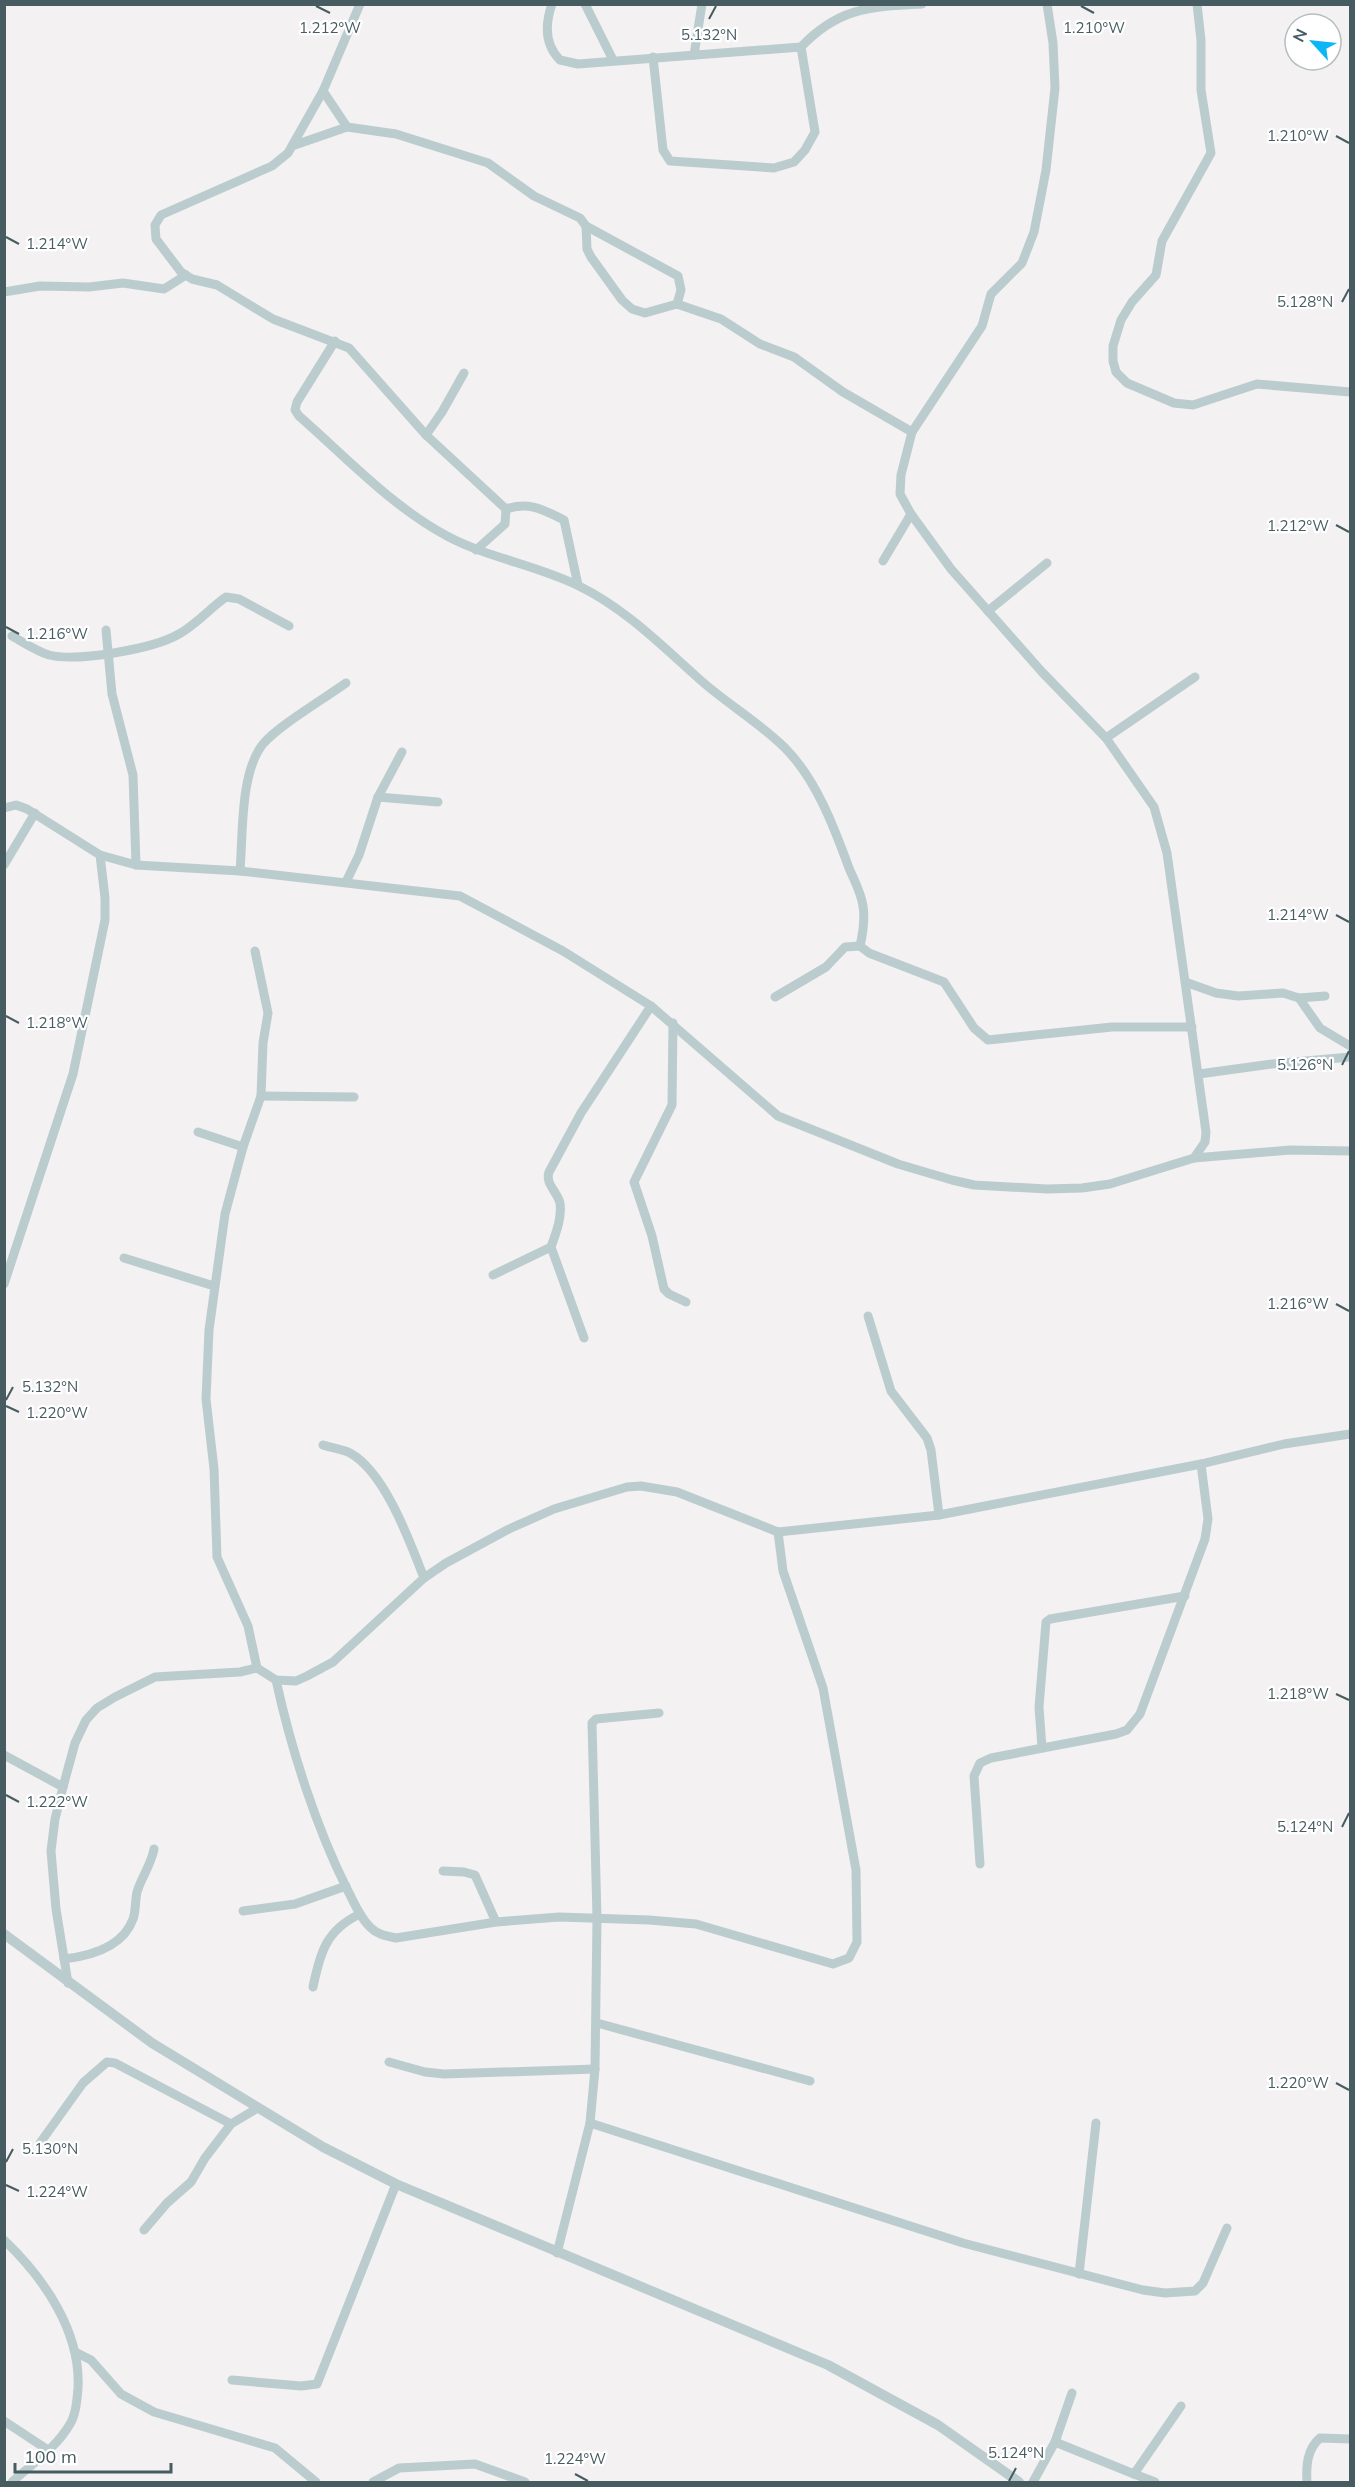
<svg xmlns="http://www.w3.org/2000/svg" width="1355" height="2487" font-family="Mulish,sans-serif">
<style>
.lines{fill:none;stroke-linecap:round;stroke-linejoin:round}
.minor{stroke:#bbcccf;stroke-width:9}
.tertiary{stroke:#bbcccf;stroke-width:10}
.ticks{fill:none;stroke:#475c61;stroke-width:2}
.ticks-label{font-size:15px;text-anchor:middle;fill:#475c61;stroke:#fff;stroke-width:4.5;stroke-linejoin:round;paint-order:stroke}
</style>
<rect width="100%" height="100%" fill="#f4f1f2"/>
<g class="lines">
<g class="minor">
<polyline points="360,4 323,91 288,153 272,166 161,215 155,225 156,239 181,272 192,279 217,285 273,319 349,348 426,435 506,509 505,524 476,550"/>
<path d="M552,4C545,24 544,44 560,60L578,64L801,47C839,7 870,7 922,4"/>
<polyline points="585,4 613,60"/>
<polyline points="1197,4 1201,40 1201,90 1211,153 1162,241 1156,275 1132,302 1121,320 1113,346 1113,361 1116,372 1127,383 1174,403 1193,405 1257,384 1350,392"/>
<polyline points="694,55 702,4"/>
<polyline points="653,57 663,150 670,161 774,168 794,162 805,150 815,132 801,47"/>
<polyline points="323,91 347,127"/>
<polyline points="295,145 347,127 396,134 488,163 534,196 580,218 586,226 678,276 681,290 677,304"/>
<polyline points="586,226 587,249 591,257 622,300 632,309 645,313 677,304 721,319 760,344 794,357 843,392 912,432"/>
<polyline points="4,292 40,286 89,287 123,283 164,289 186,275"/>
<path d="M335,341L297,402L295,410L299,416C346,457 391,506 447,536C488,558 537,565 579,586C624,608 660,644 697,677C724,702 759,722 785,748C816,779 834,827 849,868C854,880 861,892 863,906C865,919 863,933 860,946"/>
<polyline points="426,435 442,412 464,373"/>
<path d="M506,509C529,501 544,510 564,520L578,585"/>
<polyline points="883,561 911,514"/>
<polyline points="988,611 1047,563"/>
<polyline points="106,630 112,694 133,775 136,865"/>
<path d="M12,636C23,642 36,651 49,655C78,662 153,649 179,634C197,624 210,608 226,597L239,599L289,626"/>
<polyline points="1106,738 1195,677"/>
<polyline points="378,797 438,802"/>
<polyline points="4,808 16,805 27,809 100,855 105,898 105,920 73,1074 4,1284"/>
<polyline points="100,855 136,865 240,871 460,896 563,951 651,1006 778,1116 898,1164 952,1180 974,1185 1047,1189 1082,1188 1110,1184 1194,1158 1205,1142 1206,1132 1167,853 1154,807 1106,738 1042,672 951,569 911,514 900,494 901,475 912,432 982,326 991,294 1022,263 1034,232 1046,170 1055,88 1053,43 1047,4"/>
<polyline points="4,865 35,813"/>
<path d="M240,871C243,835 240,772 263,744C278,726 325,698 346,683"/>
<polyline points="346,882 359,855 378,797 402,752"/>
<polyline points="255,951 268,1013 263,1043 261,1096 243,1147 225,1214 209,1330 206,1399 214,1469 217,1557 248,1626 257,1668"/>
<polyline points="1188,983 1216,993 1238,996 1283,993 1299,998 1325,996"/>
<polyline points="775,997 826,967 845,947 860,946 869,953 944,982 974,1028 988,1040 1112,1027 1192,1027"/>
<polyline points="1299,998 1320,1028 1350,1046"/>
<polyline points="673,1023 672,1105 634,1182 652,1236 664,1289 669,1294 686,1302"/>
<polyline points="1199,1074 1272,1064 1350,1057"/>
<polyline points="261,1096 354,1097"/>
<polyline points="198,1132 243,1147"/>
<polyline points="1194,1158 1290,1150 1350,1151"/>
<polyline points="551,1247 584,1338"/>
<polyline points="124,1258 214,1286"/>
<path d="M493,1275L551,1247C556,1233 562,1218 560,1203C557,1191 545,1184 549,1172L581,1113L651,1006"/>
<polyline points="868,1316 891,1391 927,1438 931,1450 939,1515"/>
<path d="M323,1445C332,1448 342,1449 350,1453C385,1472 410,1542 424,1578"/>
<path d="M276,1680C291,1749 316,1827 347,1889C354,1902 360,1918 371,1928C378,1935 387,1936 396,1938L496,1922L559,1917L649,1920L696,1924L833,1964L849,1958L857,1942L856,1870L823,1688L783,1571L778,1532"/>
<polyline points="1042,1748 1039,1707 1046,1622 1050,1619 1185,1596"/>
<polyline points="4,1755 63,1787"/>
<polyline points="980,1864 974,1776 980,1763 991,1758 1116,1734 1127,1730 1140,1714 1205,1539 1208,1519 1201,1464"/>
<polyline points="443,1871 464,1872 475,1875 496,1922"/>
<polyline points="243,1911 295,1904 346,1886"/>
<path d="M64,1959C90,1956 123,1947 133,1919C136,1911 135,1901 137,1892C142,1876 151,1865 154,1849"/>
<polyline points="68,1983 56,1909 51,1851 55,1819 63,1787 75,1743 86,1720 97,1708 115,1697 155,1677 240,1672 257,1668 276,1680 296,1681 307,1676 333,1662 424,1578 446,1563 509,1529 554,1509 627,1487 641,1486 677,1492 778,1532 939,1515 1201,1464 1284,1444 1350,1434"/>
<path d="M313,1987C320,1953 326,1930 360,1914"/>
<polyline points="597,2023 810,2081"/>
<polyline points="389,2062 425,2072 444,2074 595,2069"/>
<polyline points="590,2123 963,2243 1143,2290 1165,2293 1195,2291 1203,2283 1227,2228"/>
<polyline points="40,2143 83,2083 107,2062 115,2063 231,2124 256,2109"/>
<polyline points="144,2230 167,2203 191,2182 205,2158 231,2124"/>
<path d="M4,2240C44,2278 81,2332 78,2388C77,2400 76,2414 70,2424C57,2447 32,2464 12,2482"/>
<polyline points="557,2253 590,2123 595,2069 597,1918 592,1723 596,1719 659,1713"/>
<polyline points="1079,2274 1096,2123"/>
<polyline points="77,2353 91,2360 121,2394 154,2412 275,2448 316,2482"/>
<polyline points="232,2380 301,2386 317,2384 396,2184"/>
<polyline points="4,2421 48,2450"/>
<polyline points="1055,2442 1134,2474"/>
<polyline points="373,2482 399,2468 475,2464 525,2482"/>
<polyline points="1033,2482 1055,2442 1072,2393"/>
<polyline points="1155,2482 1134,2474 1181,2406"/>
<path d="M1307,2482C1306,2466 1307,2449 1320,2438L1350,2439"/>
</g>
<polyline class="tertiary" points="4,1934 152,2043 323,2147 396,2184 828,2365 938,2425 1019,2482"/>
</g>
<path class="ticks" d="M316,6L330,13M1081,6L1094,13M709,19L716,6M1336,136L1349,143M6,237L19,244M1342,302L1349,289M1336,525L1349,532M6,627L19,634M1336,915L1349,922M6,1016L19,1023M1342,1065L1349,1051M1336,1304L1349,1311M6,1400L13,1387M6,1406L19,1412M1336,1694L1349,1700M6,1795L19,1802M1342,1827L1349,1813M1336,2083L1349,2090M6,2162L13,2149M6,2185L19,2191M575,2474L588,2481M1009,2481L1016,2468"/>
<g class="ticks-label">
<text x="330" y="33">1.212°W</text>
<text x="1094" y="33">1.210°W</text>
<text x="709" y="40">5.132°N</text>
<text x="1298" y="141">1.210°W</text>
<text x="57" y="249">1.214°W</text>
<text x="1305" y="307">5.128°N</text>
<text x="1298" y="531">1.212°W</text>
<text x="57" y="639">1.216°W</text>
<text x="1298" y="920">1.214°W</text>
<text x="57" y="1028">1.218°W</text>
<text x="1305" y="1070">5.126°N</text>
<text x="1298" y="1309">1.216°W</text>
<text x="50" y="1392">5.132°N</text>
<text x="57" y="1418">1.220°W</text>
<text x="1298" y="1699">1.218°W</text>
<text x="57" y="1807">1.222°W</text>
<text x="1305" y="1832">5.124°N</text>
<text x="1298" y="2088">1.220°W</text>
<text x="50" y="2154">5.130°N</text>
<text x="57" y="2197">1.224°W</text>
<text x="1016" y="2458">5.124°N</text>
<text x="575" y="2464">1.224°W</text>
</g>
<rect width="1355" height="2487" fill="none" stroke="#475c61" stroke-width="12"/>
<g transform="translate(1313 42) rotate(297)"><circle r="28" fill="#ffffff" stroke="#b5bec0" stroke-width="1.5"/>
<path d="M0-4.5L10 22L0 15L-10 22Z" fill="#0bb6f4"/>
<text y="-9" font-size="16" font-weight="bold" text-anchor="middle" fill="#475c61">N</text>
</g>
<path d="M15 2463v9h156v-9" fill="none" stroke="#475c61" stroke-width="3"/>
<text x="24" y="2463" font-size="18" fill="#475c61" stroke="#ffffff" stroke-width="4.5" paint-order="stroke">100 m</text>
</svg>
